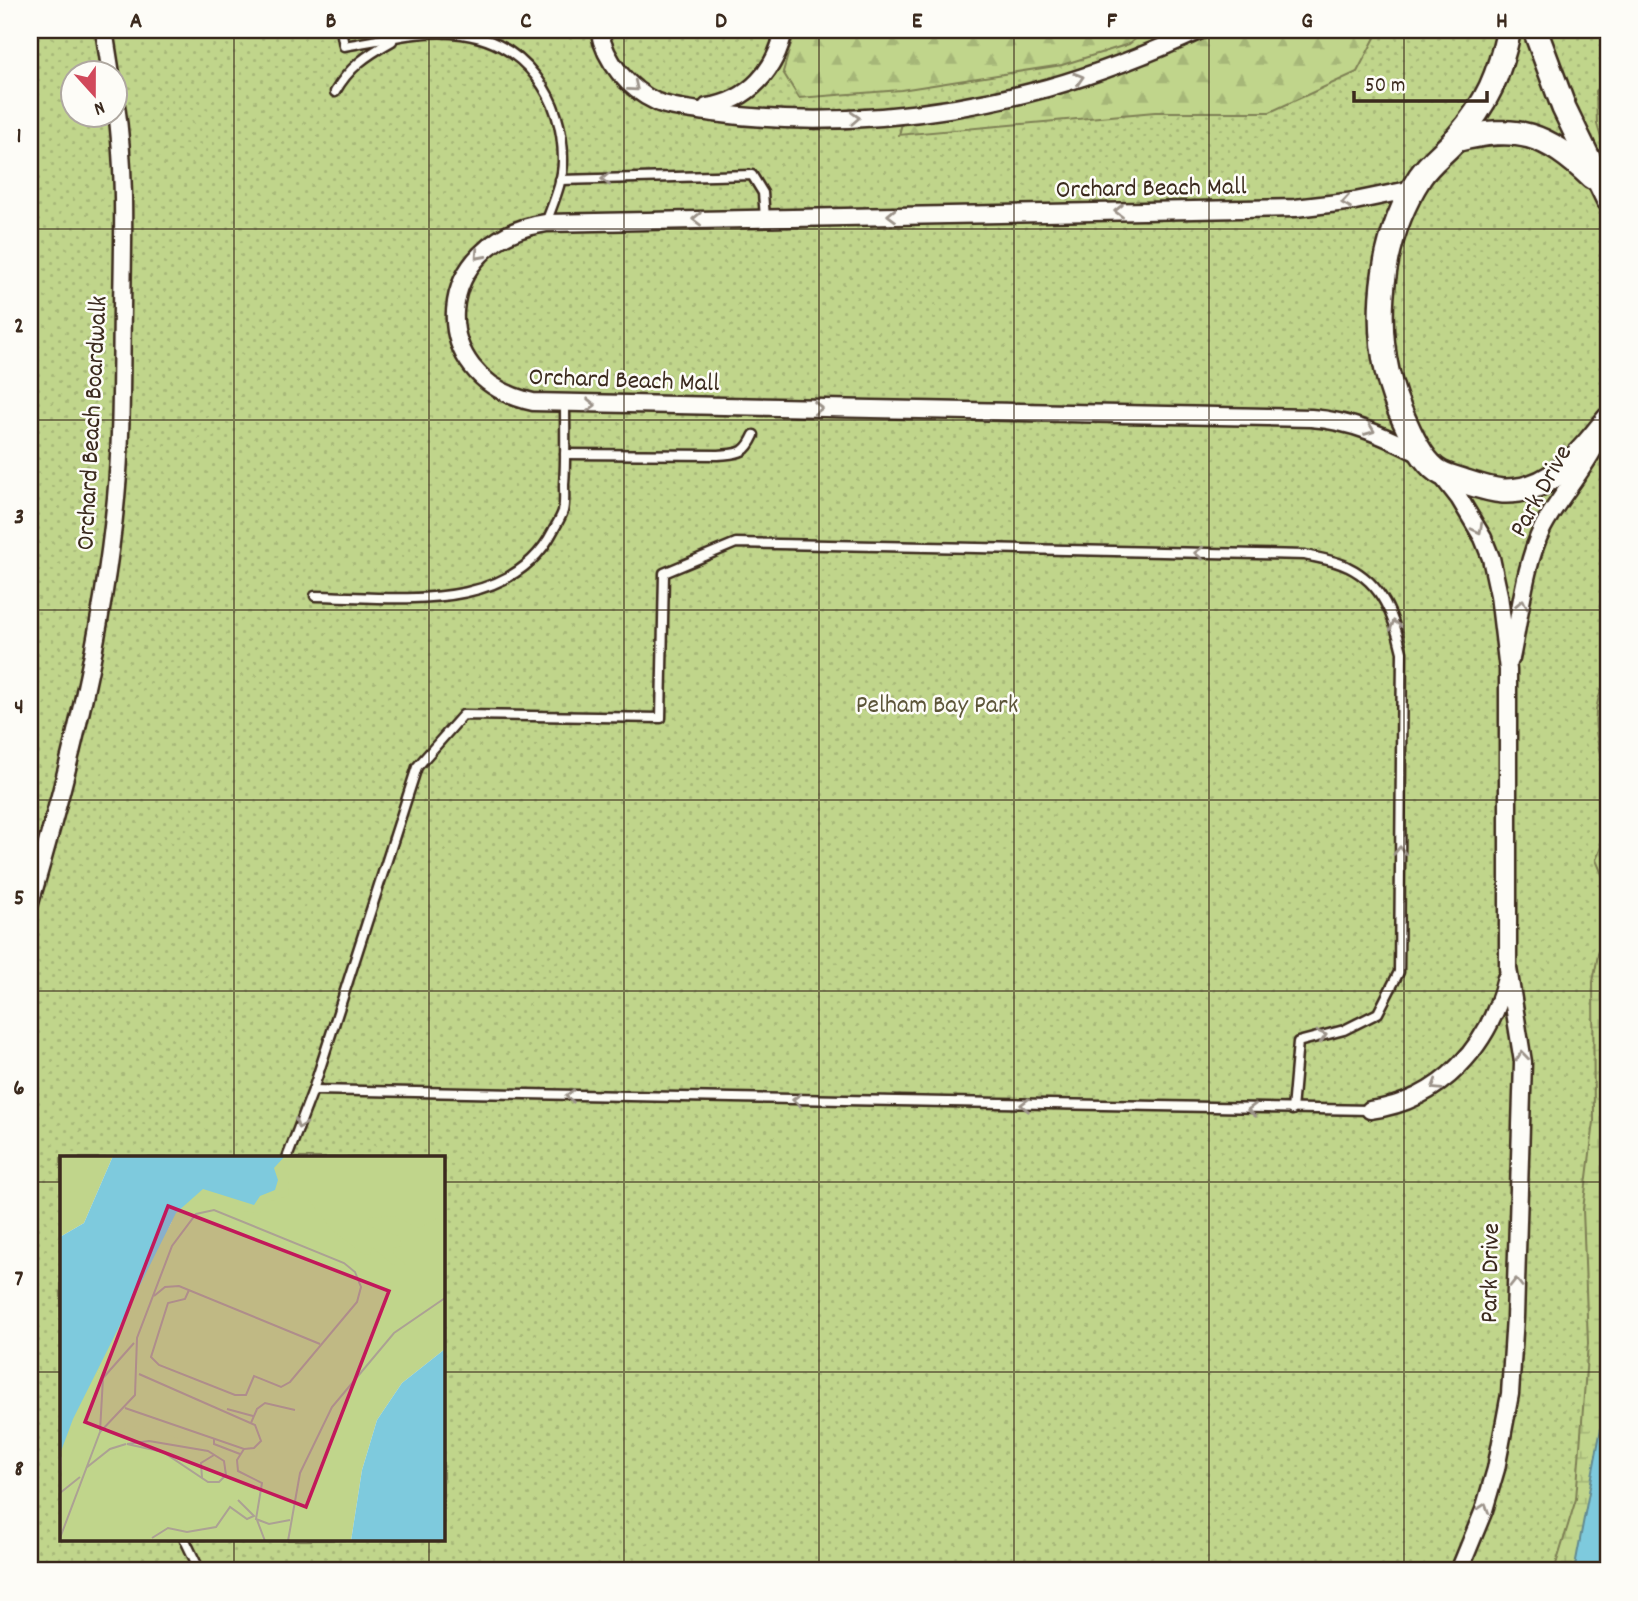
<svg xmlns="http://www.w3.org/2000/svg" width="1638" height="1601" font-family="Dekko,sans-serif">
<style>
.grass{fill:url(#grass-dots);stroke:#7e8054;stroke-width:2;fill-rule:evenodd}
.forest{fill:url(#forest-firs);stroke:#7e8054;stroke-width:2}
.wetland{fill:url(#wetland-marsh);stroke:#7e8054;stroke-width:2}
.water{fill:#7ecadd;stroke:#638a91;stroke-width:2}
.lines{fill:none;stroke-linecap:round;stroke-linejoin:round}
.lane-casing{stroke:#3b2a1e;stroke-width:13}
.street-casing{stroke:#3b2a1e;stroke-width:21}
.secondary-casing{stroke:#3b2a1e;stroke-width:28}
.lane{stroke:#fdfcf7;stroke-width:8}
.street{stroke:#fdfcf7;stroke-width:16}
.secondary{stroke:#fdfcf7;stroke-width:23}
.oneway{stroke:#9c938a}
.grid{fill:none;stroke:#3b2a1e;stroke-width:2;stroke-opacity:0.55}
.labels{text-anchor:middle;stroke-width:5;stroke-linejoin:round;paint-order:stroke}
.street-label{font-size:26px;fill:#3b2a1e;stroke:#fdfcf7}
.park-label{font-size:26px;fill:#5c5539;stroke:#fdfcf7}
.inset-road{fill:none;stroke:#aca194;stroke-width:2}
.view{fill:#c2185b;fill-opacity:0.15;stroke:#c2185b;stroke-width:3.5}
.inset-edge{fill:none;stroke:#3b2a1e;stroke-width:3.5}
.neatline{fill:none;stroke:#3b2a1e;stroke-width:2.5}
.grid-label{font-size:23px;text-anchor:middle;font-weight:bold;fill:#3b2a1e}
</style>
<defs>
<pattern id="grass-dots" width="8" height="8" patternUnits="userSpaceOnUse" patternTransform="scale(1.75)"><rect width="8" height="8" fill="#c0d58b"/><path d="M2 2h.1M6 6h.1" fill="none" stroke="#a6b778" stroke-width="1.8" stroke-linecap="round"/></pattern>
<pattern id="forest-firs" width="22" height="20" patternUnits="userSpaceOnUse" patternTransform="scale(1.75)"><rect width="22" height="20" fill="#c0d58b"/><path d="M5 1l3.5 6h-7zM16 11l3.5 6h-7z" fill="#a6b778"/></pattern>
<pattern id="wetland-marsh" width="20" height="14" patternUnits="userSpaceOnUse" patternTransform="scale(1.75)"><rect width="20" height="14" fill="#c0d58b"/><path d="M1 5h8M5 5V1M11 12h8M15 12V8" fill="none" stroke="#a6b778"/></pattern>
</defs>
<rect width="100%" height="100%" fill="#f7f1e3"/>
<filter id="ink" filterUnits="userSpaceOnUse"><feTurbulence type="fractalNoise" baseFrequency=".0143" numOctaves="2"/><feDisplacementMap in="SourceGraphic" scale="14" xChannelSelector="R" yChannelSelector="G"/><feConvolveMatrix kernelMatrix="1 2 1 2 8 2 1 2 1" color-interpolation-filters="sRGB"/></filter>
<g filter="url(#ink)">
<path class="grass" d="M30,30H1608V1339L1571,1571H30ZM74,74H116V116H74ZM61,1158H443V1540H61Z"/>
<g class="forest">
<polygon points="795,30 1146,30 1129,44 1062,65 901,90 799,98 783,72"/>
<polygon points="1227,30 1379,30 1357,72 1270,112 1155,112 899,135 902,123 1097,80"/>
<polygon points="1608,76 1608,162 1597,124 1596,91"/>
</g>
<g class="wetland">
<path d="M1608,678V786C1599,749 1585,712 1608,678Z"/>
<polygon points="1608,829 1608,888 1596,860"/>
<polygon points="1608,900 1608,1571 1554,1571 1576,1499 1588,1343 1583,1209 1594,1122 1593,982"/>
</g>
<polygon class="water" points="1608,1372 1608,1571 1574,1571 1607,1397"/>
<g class="lines">
<defs>
<g id="lane">
<path d="M341,30L344,46C382,40 424,28 462,34C526,43 563,98 563,160C563,182 553,203 546,223"/>
<path d="M335,92C349,67 367,55 392,41"/>
<polyline points="560,180 752,175 763,193 765,217"/>
<path d="M565,454L718,455C739,453 745,455 754,435"/>
<path d="M315,596C395,597 510,615 553,531C556,525 561,518 563,511C565,503 564,493 564,485C566,458 565,431 565,404"/>
<polyline points="313,1090 1370,1110"/>
<path d="M287,1158L313,1090L417,767L463,715L661,718L664,573L736,543L1305,555C1318,558 1335,560 1348,567C1383,584 1394,617 1402,652L1399,972L1378,1013L1344,1030L1298,1042L1292,1110"/>
<polyline points="185,1540 200,1571"/>
</g>
<g id="street">
<polyline points="104,30 111,74"/>
<path d="M599,30C605,61 628,89 657,102C674,109 696,110 714,113C824,128 940,117 1047,88C1100,73 1151,53 1201,30"/>
<path d="M707,107C749,101 776,70 784,30"/>
<path d="M1413,189L1355,201L1295,208L546,223C433,239 421,378 533,402L1311,418C1352,421 1385,436 1422,455"/>
<polyline points="1441,475 1459,498 1483,538 1491,558 1499,595 1508,670 1508,968 1523,1062 1515,1317 1510,1394 1496,1469 1484,1510 1459,1571"/>
<path d="M1511,658C1520,617 1524,565 1543,527C1559,497 1583,472 1598,441"/>
<path d="M30,903C69,771 103,635 116,498C122,435 121,370 122,307C123,240 126,171 116,105"/>
<path d="M1370,1110C1441,1101 1490,1046 1506,978"/>
</g>
<g id="secondary">
<path d="M1509,30C1499,75 1488,102 1457,138C1445,152 1430,162 1420,177C1375,247 1368,347 1405,422C1412,438 1425,465 1441,473C1449,477 1458,479 1466,482C1478,486 1490,490 1503,491C1550,493 1581,454 1608,420"/>
<polyline points="1535,30 1564,108 1608,199"/>
<path d="M1455,140C1518,124 1545,133 1592,177"/>
</g>
</defs>
<use href="#lane" class="lane-casing"/>
<use href="#street" class="street-casing"/>
<use href="#secondary" class="secondary-casing"/>
<use href="#lane" class="lane"/>
<use href="#street" class="street"/>
<use href="#secondary" class="secondary"/>
</g>
<defs><path id="oneway-chevron" d="M-2-3.5L2.5 0L-2 3.5" fill="none" stroke-width="1.6" stroke-linecap="round" stroke-linejoin="round" transform="scale(1.75)"/></defs>
<g class="oneway">
<use href="#oneway-chevron" transform="translate(1079 78) rotate(-17)"/>
<use href="#oneway-chevron" transform="translate(634 87) rotate(40)"/>
<use href="#oneway-chevron" transform="translate(855 118) rotate(-3)"/>
<use href="#oneway-chevron" transform="translate(606 179) rotate(179)"/>
<use href="#oneway-chevron" transform="translate(1346 202) rotate(171)"/>
<use href="#oneway-chevron" transform="translate(1119 211) rotate(179)"/>
<use href="#oneway-chevron" transform="translate(892 215) rotate(179)"/>
<use href="#oneway-chevron" transform="translate(697 219) rotate(179)"/>
<use href="#oneway-chevron" transform="translate(479 255) rotate(132)"/>
<use href="#oneway-chevron" transform="translate(591 405) rotate(1)"/>
<use href="#oneway-chevron" transform="translate(818 408) rotate(1)"/>
<use href="#oneway-chevron" transform="translate(1370 430) rotate(21)"/>
<use href="#oneway-chevron" transform="translate(1478 529) rotate(62)"/>
<use href="#oneway-chevron" transform="translate(1199 553) rotate(-179)"/>
<use href="#oneway-chevron" transform="translate(1522 604) rotate(-78)"/>
<use href="#oneway-chevron" transform="translate(1395 625) rotate(-107)"/>
<use href="#oneway-chevron" transform="translate(1400 851) rotate(-89)"/>
<use href="#oneway-chevron" transform="translate(1322 1036) rotate(-15)"/>
<use href="#oneway-chevron" transform="translate(1522 1056) rotate(-96)"/>
<use href="#oneway-chevron" transform="translate(1436 1086) rotate(148)"/>
<use href="#oneway-chevron" transform="translate(570 1096) rotate(-179)"/>
<use href="#oneway-chevron" transform="translate(797 1100) rotate(-179)"/>
<use href="#oneway-chevron" transform="translate(1025 1105) rotate(-179)"/>
<use href="#oneway-chevron" transform="translate(1252 1110) rotate(-179)"/>
<use href="#oneway-chevron" transform="translate(300 1124) rotate(111)"/>
<use href="#oneway-chevron" transform="translate(1516 1283) rotate(-90)"/>
<use href="#oneway-chevron" transform="translate(1484 1508) rotate(-72)"/>
</g>
</g>
<path class="grid" d="M234,30V1158M429,30V1158M624,30V1571M819,30V1571M1014,30V1571M1209,30V1571M1404,30V1571M30,229H1608M30,420H1608M30,610H1608M30,800H1608M30,991H1608M30,1182H61M443,1182H1608M30,1372H61M443,1372H1608M234,1540V1571M429,1540V1571"/>
<g class="labels">
<g class="street-label">
<text transform="translate(1151 186) rotate(-1)" y="9">Orchard Beach Mall</text>
<text transform="translate(624 378) rotate(2)" y="9">Orchard Beach Mall</text>
<text transform="translate(90 423) rotate(-87)" y="9">Orchard Beach Boardwalk</text>
<text transform="translate(1539 490) rotate(-61)" y="9">Park Drive</text>
<text transform="translate(1488 1273) rotate(-89)" y="9">Park Drive</text>
</g>
<g class="park-label">
<text x="937" y="712">Pelham Bay Park</text>
</g>
</g>
<g transform="translate(60 1156)">
<rect width="385" height="385" fill="#f7f1e3"/>
<path d="M0,0H53L24,67L0,81ZM222,0H385V193L342,227L317,264L302,314L291,385H0L2,290L116,57L134,40Z" fill="#c0d58b"/>
<path d="M232,0H385V69L381,60L359,72L334,60L309,62L307,70L339,80L342,90L333,92L334,99L346,108L333,109L312,91L310,99L303,98L272,74L247,42L225,36L228,27L224,12ZM12,35L33,42L22,66L0,78V44ZM81,270L96,276L132,286L77,283L48,288L67,271ZM9,272L22,274L31,290L21,314L9,312L0,322L4,306L0,298ZM96,287L129,292L144,301L134,315L119,302L91,288ZM74,289L110,303L140,329L194,335L193,350L188,357L166,346L159,362L148,369L125,372L101,366L78,377L76,385H3L27,317L38,304ZM114,375L133,377L156,385H102Z" fill="#c0d58b"/>
<path d="M181,0H232L224,12L229,20L228,40L208,46L200,57L181,55L145,37L125,50L111,67L69,170L40,213L0,298V248L120,33Z" fill="#c0d58b"/>
<path d="M53,0H225L214,12L218,24L215,34L200,40L194,49L143,33L116,57L13,263L0,298V81L24,67ZM385,193V385H291L302,314L317,264L342,227Z" fill="#7ecadd"/>
<path class="inset-road" d="M94,140L105,131L119,130L260,188M65,252L184,293L194,292L201,285L195,269L79,218M167,253L193,260M191,267L197,253L205,247L235,254M40,275L43,222L74,187M154,282V288L180,298M89,285L148,295L164,305L166,319L159,326H148L103,296L67,288ZM184,293L177,304L178,315L202,327L196,363L209,368L230,364M26,312L50,293L66,288M142,322L141,307L154,299M0,337L20,321M197,364L205,385M0,382L40,276L75,239L77,182L112,90L136,58L154,54L284,107L295,116L301,131L297,146L230,226L221,231L194,220L186,239H175L99,209L91,201L108,147L125,143L129,134M92,382L108,372L127,376L156,371L170,351L187,363L194,360L178,344M228,385L240,317L272,251L334,177L385,142"/>
<path class="view" d="M108,50L329,135L246,351L25,266Z"/>
<rect width="385" height="385" class="inset-edge"/>
</g>
<rect width="1638" height="1601" fill="none" stroke="#fdfcf7" stroke-width="77"/>
<g transform="translate(94 94) rotate(159)"><circle r="33" fill="#fdfcf7" stroke="#afa8a0" stroke-width="2"/>
<path d="M0-5L12 26L0 18L-12 26Z" fill="#d1495b"/>
<text y="-10" font-size="19" font-weight="bold" text-anchor="middle" fill="#3b2a1e">N</text>
</g>
<path d="M1354 91v10h133v-10" fill="none" stroke="#3b2a1e" stroke-width="3.5"/>
<text x="1365" y="91" font-size="21" fill="#3b2a1e" stroke="#fdfcf7" stroke-width="5" paint-order="stroke">50 m</text>
<rect x="38" y="38" width="1562" height="1524" class="neatline"/>
<g class="grid-label">
<text x="136" y="27">A</text>
<text x="331" y="27">B</text>
<text x="526" y="27">C</text>
<text x="721" y="27">D</text>
<text x="917" y="27">E</text>
<text x="1112" y="27">F</text>
<text x="1307" y="27">G</text>
<text x="1502" y="27">H</text>
<text x="19" y="142">1</text>
<text x="19" y="332">2</text>
<text x="19" y="523">3</text>
<text x="19" y="713">4</text>
<text x="19" y="904">5</text>
<text x="19" y="1094">6</text>
<text x="19" y="1285">7</text>
<text x="19" y="1475">8</text>
</g>
</svg>
